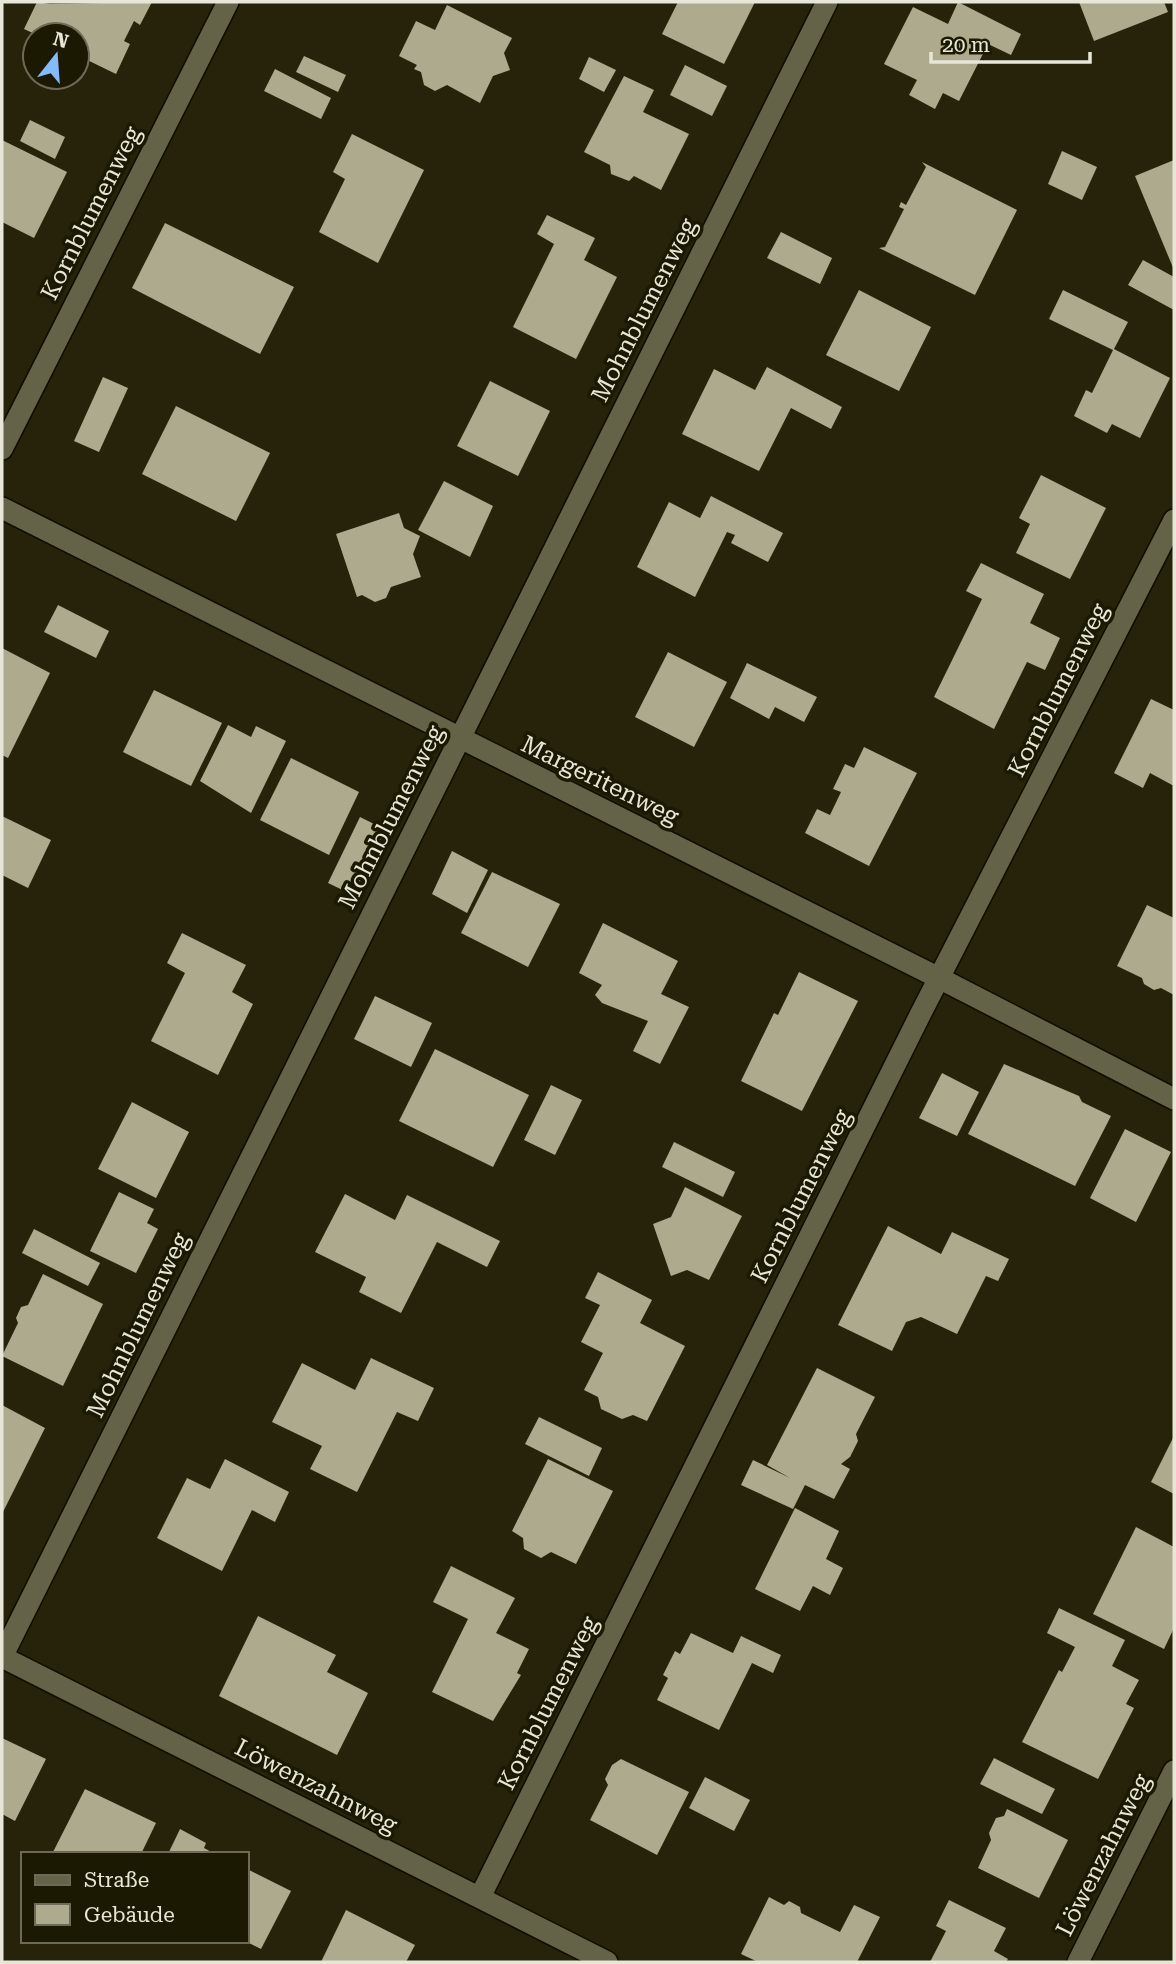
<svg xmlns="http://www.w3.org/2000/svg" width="1176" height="1964" font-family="'Roboto Serif',serif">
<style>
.building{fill:#adaa8d}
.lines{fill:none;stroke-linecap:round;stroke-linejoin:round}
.street-casing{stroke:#0f0c00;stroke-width:24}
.street{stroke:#646247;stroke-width:21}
.labels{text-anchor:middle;stroke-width:7;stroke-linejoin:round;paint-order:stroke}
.street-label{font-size:24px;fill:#e7e6d7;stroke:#1c1902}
</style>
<rect width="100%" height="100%" fill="#26230a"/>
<g class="building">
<polygon points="37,2 50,4 152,2 140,25 134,21 124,41 130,44 116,74 77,55 77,35 37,35 24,29"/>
<polygon points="678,2 755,2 724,64 662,34"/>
<polygon points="958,2 1021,34 1011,55 988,44 959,101 943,93 935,109 909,95 917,80 884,64 913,7 948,24"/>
<polygon points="1079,2 1164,2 1168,12 1094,41"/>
<polygon points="447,5 512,38 504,53 510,70 493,76 480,103 447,85 435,91 424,85 421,72 414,69 417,65 399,56 416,21 435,30"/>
<polygon points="304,56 346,75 338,92 296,72"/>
<polygon points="589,57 616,70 604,92 579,79"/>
<polygon points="685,65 727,86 712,116 670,95"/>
<polygon points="275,69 331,98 321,119 264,91"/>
<polygon points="624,76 654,90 643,112 689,134 661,190 634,176 629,181 611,174 610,165 584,152"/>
<polygon points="30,120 65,137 55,159 20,141"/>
<polygon points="352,134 424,170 378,263 319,232 345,179 333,172"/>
<polygon points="2,140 67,172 34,238 2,222"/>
<polygon points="1062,151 1097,167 1082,200 1048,184"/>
<polygon points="1174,160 1174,270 1135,176"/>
<polygon points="922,162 1017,210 975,295 879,248 885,247 904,209 899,207 901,202 906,205 926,167"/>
<polygon points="547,215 595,238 584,260 617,277 576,359 513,327 554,244 537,234"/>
<polygon points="165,223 294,287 260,354 132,288"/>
<polygon points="781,232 832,258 820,284 767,258"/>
<polygon points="1143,260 1174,277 1174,310 1128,285"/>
<polygon points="859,290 931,327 899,391 826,355"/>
<polygon points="1063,290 1128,322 1114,349 1170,378 1140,438 1112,424 1107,433 1074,416 1086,390 1092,393 1113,350 1049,319"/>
<polygon points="767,367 842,407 831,429 791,408 759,471 682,434 714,369 755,390"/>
<polygon points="103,377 128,388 99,452 74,441"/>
<polygon points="490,381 550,411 518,476 457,446"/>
<polygon points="176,406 270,453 236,521 142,474"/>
<polygon points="1041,475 1106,508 1070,579 1016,553 1030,524 1019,518"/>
<polygon points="444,481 493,506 470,557 418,530"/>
<polygon points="711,496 783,533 768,562 731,543 735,535 727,532 695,597 637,567 669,502 700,518"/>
<polygon points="399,513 404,528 420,536 413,554 421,577 391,587 386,598 375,602 362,595 357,597 336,534"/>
<polygon points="981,563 1044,594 1030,623 1060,638 1045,670 1027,662 994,729 934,697 982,599 966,591"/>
<polygon points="58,605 109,631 96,658 44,632"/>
<polygon points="2,648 50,673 8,758 2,755"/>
<polygon points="668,652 727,682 694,747 635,717"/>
<polygon points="747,663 817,697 804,722 775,707 769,719 730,698"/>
<polygon points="154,690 222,723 191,786 123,752"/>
<polygon points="1151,699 1174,710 1174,786 1150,773 1143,788 1114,773"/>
<polygon points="228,725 251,737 256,726 286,741 251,813 200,781"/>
<polygon points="864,747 917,773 869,866 805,833 817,809 830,815 841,792 833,789 845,764 854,768"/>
<polygon points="291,758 359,792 329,855 260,820"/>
<polygon points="2,816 51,840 28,888 2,875"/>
<polygon points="360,817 386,830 353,895 328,883"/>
<polygon points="452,851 488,870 467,913 432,894"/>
<polygon points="492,872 560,904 528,967 461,933"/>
<polygon points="1147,905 1174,918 1174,995 1161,988 1154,990 1144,984 1142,978 1117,966"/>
<polygon points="603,923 678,961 661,994 689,1007 660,1064 633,1051 648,1021 602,1003 595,995 602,985 579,973"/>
<polygon points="182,933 246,965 232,992 253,1004 218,1075 151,1041 185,973 167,963"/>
<polygon points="799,972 858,1001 802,1111 741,1081 774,1013 778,1015"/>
<polygon points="375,996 432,1023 411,1067 354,1039"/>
<polygon points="435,1049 529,1095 493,1167 399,1121"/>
<polygon points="1004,1064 1079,1096 1082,1102 1111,1116 1075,1186 968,1134"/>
<polygon points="942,1073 979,1092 957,1136 919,1118"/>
<polygon points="551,1085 582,1100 555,1155 524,1140"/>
<polygon points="132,1102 189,1132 156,1198 98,1169"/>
<polygon points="1125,1129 1171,1152 1136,1222 1090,1198"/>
<polygon points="674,1142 735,1172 723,1197 662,1167"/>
<polygon points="685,1187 742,1216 709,1280 687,1270 671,1276 653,1224 671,1217"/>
<polygon points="119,1192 154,1209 147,1223 158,1229 136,1273 90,1251"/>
<polygon points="345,1194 395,1220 407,1195 500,1241 487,1267 437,1242 401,1313 359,1292 366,1277 315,1252"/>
<polygon points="888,1226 941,1254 952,1232 1009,1259 998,1281 986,1276 957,1334 921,1317 906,1322 892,1351 838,1325"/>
<polygon points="34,1229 100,1263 88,1286 22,1253"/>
<polygon points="598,1272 652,1300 640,1323 685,1346 647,1421 633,1415 622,1419 601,1409 598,1397 584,1390 603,1353 581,1342 600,1305 585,1298"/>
<polygon points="43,1274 103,1304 63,1386 2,1356 18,1323 16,1318 21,1307 28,1305"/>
<polygon points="371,1358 434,1388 418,1421 397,1412 357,1492 310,1469 322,1446 272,1422 302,1363 355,1390"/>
<polygon points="817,1368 875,1397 856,1434 858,1441 850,1457 841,1464 850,1469 834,1499 805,1485 793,1509 741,1485 753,1460 790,1478 767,1465"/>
<polygon points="2,1405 45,1428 2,1514"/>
<polygon points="539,1417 602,1448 589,1476 525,1444"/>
<polygon points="1174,1436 1174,1494 1151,1482"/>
<polygon points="225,1459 289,1492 275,1522 252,1510 222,1571 157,1538 187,1478 210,1489"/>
<polygon points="548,1459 613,1491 576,1564 551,1552 541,1558 524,1549 523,1538 512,1531"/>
<polygon points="795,1508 839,1531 826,1559 843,1568 830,1595 813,1586 800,1611 755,1589"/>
<polygon points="1136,1527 1174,1547 1174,1628 1164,1649 1093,1614"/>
<polygon points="451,1566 515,1598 496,1633 529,1649 517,1673 521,1675 493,1721 432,1692 468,1619 433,1602"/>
<polygon points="1059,1608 1125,1640 1112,1666 1139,1680 1126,1704 1134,1708 1098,1779 1022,1742 1059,1670 1062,1672 1075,1647 1047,1633"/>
<polygon points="258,1616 336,1655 327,1672 368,1693 337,1755 219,1696"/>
<polygon points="691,1633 733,1653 741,1636 781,1655 773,1673 752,1663 719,1730 657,1700 668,1678 663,1675 675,1651 680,1654"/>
<polygon points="2,1738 46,1759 15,1821 2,1814"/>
<polygon points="994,1758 1055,1789 1042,1814 980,1784"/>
<polygon points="621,1759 689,1792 657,1855 590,1820 608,1785 605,1779 612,1765"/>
<polygon points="705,1777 750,1800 734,1831 689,1808"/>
<polygon points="85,1789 156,1823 141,1854 52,1854"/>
<polygon points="1007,1809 1068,1840 1039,1898 978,1868 991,1840 989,1833 996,1818 1004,1816"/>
<polygon points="180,1829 206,1843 204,1848 215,1854 168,1854"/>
<polygon points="247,1869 291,1891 261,1949 247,1942"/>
<polygon points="769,1897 784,1905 789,1901 800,1907 801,1913 840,1932 854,1905 880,1917 857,1962 758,1962 741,1954"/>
<polygon points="949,1900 1006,1928 994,1951 1008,1959 1006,1962 930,1962 946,1931 936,1926"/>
<polygon points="346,1910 415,1945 406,1962 321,1962"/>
</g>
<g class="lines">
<defs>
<g id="street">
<polyline points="2,449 228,2"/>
<polyline points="2,508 939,978 1174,1099"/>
<polyline points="2,1657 827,2"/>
<polyline points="2,1657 607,1962"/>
<polyline points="480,1897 920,1015 1174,520"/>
<polyline points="1078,1962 1174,1771"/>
</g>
</defs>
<use href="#street" class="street-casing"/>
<use href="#street" class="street"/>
</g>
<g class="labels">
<g class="street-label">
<text transform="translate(91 213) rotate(-63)" y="8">Kornblumenweg</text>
<text transform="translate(644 310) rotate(-63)" y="8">Mohnblumenweg</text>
<text transform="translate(1058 690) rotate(-63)" y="8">Kornblumenweg</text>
<text transform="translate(600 780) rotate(26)" y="8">Margeritenweg</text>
<text transform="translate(391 817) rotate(-63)" y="8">Mohnblumenweg</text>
<text transform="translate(801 1196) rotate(-63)" y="8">Kornblumenweg</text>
<text transform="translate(138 1325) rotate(-64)" y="8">Mohnblumenweg</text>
<text transform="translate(548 1703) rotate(-63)" y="8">Kornblumenweg</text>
<text transform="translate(316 1786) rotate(27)" y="8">Löwenzahnweg</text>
<text transform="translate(1103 1855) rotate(-63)" y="8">Löwenzahnweg</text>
</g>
</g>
<rect width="1176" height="1964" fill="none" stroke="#e7e6d7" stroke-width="7"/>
<rect x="21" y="1852" width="228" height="91" fill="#1c1902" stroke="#6d6b57" stroke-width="2"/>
<rect x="35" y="1875" width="35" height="10" fill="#646247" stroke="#6d6b57" stroke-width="2"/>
<text x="84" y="1887" font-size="21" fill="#e7e6d7">Straße</text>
<rect x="35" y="1904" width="35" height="21" fill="#adaa8d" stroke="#6d6b57" stroke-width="2"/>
<text x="84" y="1922" font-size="21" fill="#e7e6d7">Gebäude</text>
<g transform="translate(56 56) rotate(17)"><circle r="33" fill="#1c1902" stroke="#6d6b57" stroke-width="2"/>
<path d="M0-5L12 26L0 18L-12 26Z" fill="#85bbfb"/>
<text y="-10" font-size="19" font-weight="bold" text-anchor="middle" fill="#e7e6d7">N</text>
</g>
<path d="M931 52v10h159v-10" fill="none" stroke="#e7e6d7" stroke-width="3.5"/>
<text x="942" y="52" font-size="21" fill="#e7e6d7" stroke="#1c1902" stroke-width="5" paint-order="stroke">20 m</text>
</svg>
